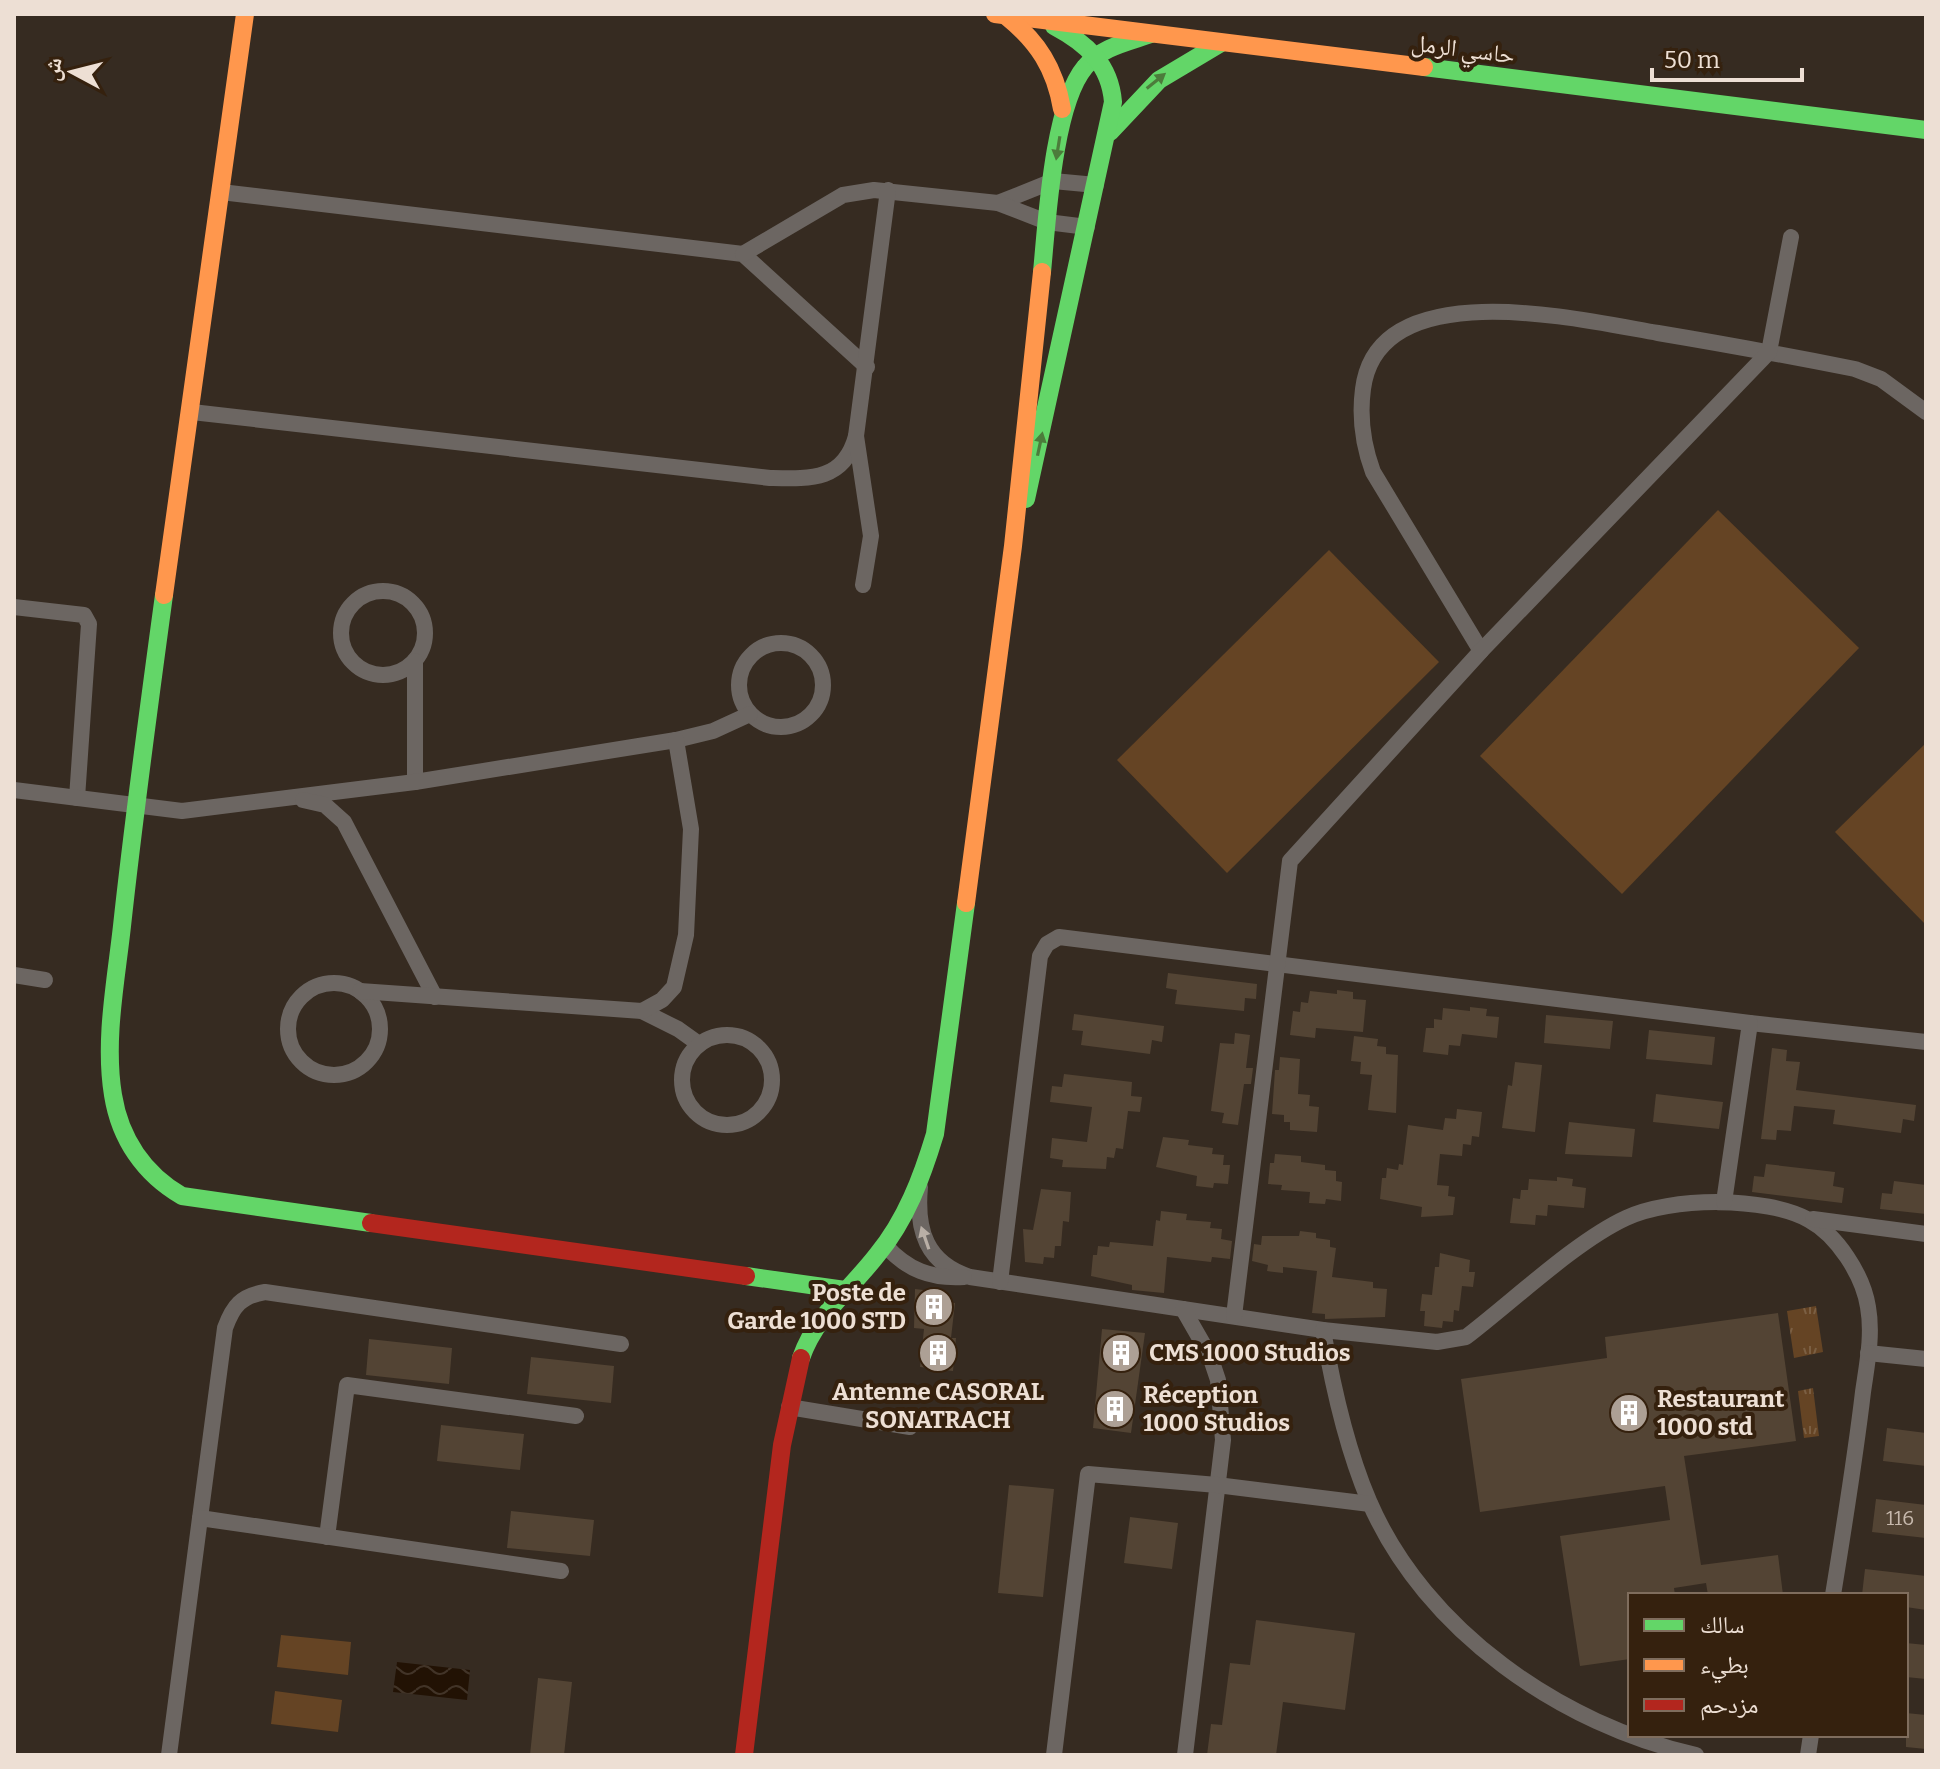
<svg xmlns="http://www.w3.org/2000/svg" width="1940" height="1769" font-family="Bitter,'Noto Naskh Arabic',serif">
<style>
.grass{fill:url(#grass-tufts)}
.garden{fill:#654424}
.water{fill:url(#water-waves)}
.building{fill:#534434}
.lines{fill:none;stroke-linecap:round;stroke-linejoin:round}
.street{stroke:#6c6662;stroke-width:16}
.fast{stroke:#63d668;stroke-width:18}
.slow{stroke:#ff974d;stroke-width:18}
.jam{stroke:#b3261e;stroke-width:18}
.oneway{fill:#4c7c3b}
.oneway2{fill:#b9afa6}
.labels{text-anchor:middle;stroke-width:8;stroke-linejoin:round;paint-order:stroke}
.number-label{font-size:20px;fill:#c6b8ac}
.street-label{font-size:24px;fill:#eddfd4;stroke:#35210e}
.poi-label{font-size:24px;font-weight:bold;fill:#eddfd4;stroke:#35210e;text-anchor:start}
</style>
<defs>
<pattern id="grass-tufts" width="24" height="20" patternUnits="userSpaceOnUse" patternTransform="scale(2)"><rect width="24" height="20" fill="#654424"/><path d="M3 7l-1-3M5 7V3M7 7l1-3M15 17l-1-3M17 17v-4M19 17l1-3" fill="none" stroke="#7b5f43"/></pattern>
<pattern id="water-waves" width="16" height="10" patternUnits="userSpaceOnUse" patternTransform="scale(2)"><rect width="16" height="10" fill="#221204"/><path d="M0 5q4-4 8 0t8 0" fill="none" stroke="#423428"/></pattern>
</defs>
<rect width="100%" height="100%" fill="#362b21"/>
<g class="grass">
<polygon points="1816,1306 1823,1352 1794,1358 1787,1311"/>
<polygon points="1813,1388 1819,1436 1804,1438 1798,1391"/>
</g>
<g class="garden">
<polygon points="1718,510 1859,648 1622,894 1480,756"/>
<polygon points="1329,550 1439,662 1227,873 1117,760"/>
<polygon points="1926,743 1926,925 1835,832"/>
<polygon points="281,1635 351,1642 348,1675 277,1667"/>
<polygon points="275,1691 342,1700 338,1732 271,1724"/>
</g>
<polygon class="water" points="397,1662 470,1670 467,1700 393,1692"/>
<g class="building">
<polygon points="1168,973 1257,984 1256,999 1245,998 1244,1011 1175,1004 1177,990 1166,988"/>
<polygon points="1337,990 1353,992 1353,999 1366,1000 1363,1032 1316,1028 1315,1038 1290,1035 1293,1011 1300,1012 1301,1002 1308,1003 1310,991 1337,994"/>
<polygon points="1470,1007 1487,1009 1486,1016 1499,1017 1497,1038 1462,1034 1460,1046 1449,1045 1448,1055 1423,1052 1426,1028 1434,1028 1434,1019 1442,1020 1443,1008 1470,1011"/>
<polygon points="1074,1014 1164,1026 1162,1042 1152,1040 1150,1054 1081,1045 1083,1031 1072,1030"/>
<polygon points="1546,1015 1613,1021 1610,1049 1544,1043"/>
<polygon points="1649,1030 1715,1037 1712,1065 1646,1059"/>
<polygon points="1235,1033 1250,1035 1246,1068 1253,1068 1251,1084 1244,1084 1238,1125 1222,1123 1224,1113 1211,1111 1220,1043 1234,1044"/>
<polygon points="1354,1036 1378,1039 1377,1046 1386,1047 1386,1054 1398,1055 1396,1113 1368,1110 1372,1075 1360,1074 1361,1062 1351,1061"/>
<polygon points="1772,1048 1787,1050 1786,1061 1800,1062 1796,1090 1916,1105 1914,1121 1903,1119 1901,1133 1833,1124 1835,1110 1794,1106 1791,1131 1777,1130 1776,1140 1761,1139"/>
<polygon points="1280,1057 1300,1059 1298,1094 1310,1095 1309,1106 1319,1107 1317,1132 1290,1130 1290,1122 1284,1122 1284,1115 1272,1114 1275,1070 1279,1070"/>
<polygon points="1515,1062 1542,1065 1535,1132 1502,1128 1508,1085 1512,1086"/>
<polygon points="1064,1074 1132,1082 1131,1096 1142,1097 1140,1112 1128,1111 1123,1149 1116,1148 1114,1158 1107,1157 1106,1169 1062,1167 1063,1160 1050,1158 1052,1138 1087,1142 1092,1107 1050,1102 1052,1086 1062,1087"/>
<polygon points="1656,1094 1723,1102 1719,1129 1653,1122"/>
<polygon points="1457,1109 1482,1112 1479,1137 1472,1136 1471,1145 1463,1144 1462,1156 1440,1154 1437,1185 1449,1186 1448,1196 1455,1197 1453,1215 1421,1217 1422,1207 1380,1199 1382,1178 1386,1178 1387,1168 1398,1170 1399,1164 1403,1165 1408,1125 1443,1130 1445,1118 1456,1119"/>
<polygon points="1569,1122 1635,1129 1632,1157 1565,1154"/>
<polygon points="1163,1137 1189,1140 1188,1145 1213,1148 1212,1154 1224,1155 1223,1165 1230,1165 1228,1184 1214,1183 1213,1188 1196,1186 1197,1176 1156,1167"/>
<polygon points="1275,1154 1301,1156 1301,1162 1325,1165 1325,1170 1336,1171 1336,1181 1342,1182 1341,1201 1326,1199 1325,1204 1309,1203 1310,1192 1281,1190 1282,1185 1268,1184 1270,1163 1274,1163"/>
<polygon points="1766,1164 1835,1172 1833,1186 1844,1188 1842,1203 1752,1192 1754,1176 1764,1177"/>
<polygon points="1557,1177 1573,1179 1572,1186 1586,1188 1584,1208 1548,1205 1547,1216 1536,1215 1535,1225 1510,1223 1513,1198 1520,1199 1521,1190 1528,1190 1529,1179 1557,1181"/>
<polygon points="1894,1181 1926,1185 1926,1214 1880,1209 1882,1193 1892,1194"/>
<polygon points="1041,1189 1071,1192 1069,1222 1063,1221 1061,1246 1055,1246 1054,1258 1044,1257 1043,1264 1025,1262 1023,1229 1033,1230"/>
<polygon points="1161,1211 1187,1214 1186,1220 1211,1222 1210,1228 1222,1229 1221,1239 1232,1241 1230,1259 1212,1257 1211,1262 1167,1257 1164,1293 1132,1290 1132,1285 1091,1276 1093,1255 1097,1255 1098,1246 1109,1247 1110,1242 1153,1246 1156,1220 1160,1221"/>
<polygon points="1300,1231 1316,1233 1316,1238 1330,1240 1330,1247 1336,1248 1332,1277 1373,1282 1373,1288 1387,1289 1385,1317 1325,1319 1325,1314 1312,1313 1317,1271 1283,1267 1283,1273 1267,1271 1268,1265 1252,1261 1254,1244 1261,1245 1262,1236 1299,1236"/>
<polygon points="1440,1253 1470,1260 1469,1272 1475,1272 1473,1287 1462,1286 1459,1311 1454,1310 1453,1322 1443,1321 1442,1328 1424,1326 1425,1311 1420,1311 1422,1294 1432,1295 1435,1267 1439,1267"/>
<polygon points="915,1289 947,1293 946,1302 955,1303 951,1338 956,1338 953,1371 920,1367 924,1329 914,1328"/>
<polygon points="1778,1313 1796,1441 1684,1456 1701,1565 1778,1555 1783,1595 1708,1595 1706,1583 1674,1588 1675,1595 1630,1595 1630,1659 1580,1666 1560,1536 1670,1520 1665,1486 1480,1512 1461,1379 1607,1358 1605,1337"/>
<polygon points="1102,1329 1145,1333 1131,1433 1093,1428"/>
<polygon points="369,1339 452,1348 449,1384 366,1375"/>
<polygon points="531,1357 614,1366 611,1403 527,1394"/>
<polygon points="441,1425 524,1434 520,1470 437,1461"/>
<polygon points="1887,1428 1926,1433 1926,1466 1883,1461"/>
<polygon points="1009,1485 1054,1489 1043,1597 998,1593"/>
<polygon points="1876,1499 1926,1505 1926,1538 1872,1532"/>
<polygon points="511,1511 594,1520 590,1556 507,1548"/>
<polygon points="1130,1517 1178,1523 1172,1569 1124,1563"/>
<polygon points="1865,1569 1926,1576 1926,1610 1906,1607 1906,1595 1862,1595"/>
<polygon points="1256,1620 1355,1633 1345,1710 1283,1702 1276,1755 1207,1755 1211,1724 1222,1725 1230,1663 1250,1665"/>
<polygon points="1906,1643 1926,1645 1926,1679 1906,1677"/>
<polygon points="538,1678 572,1682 564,1755 530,1755"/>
<polygon points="1906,1713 1926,1715 1926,1749 1906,1747"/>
</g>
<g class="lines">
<g class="street">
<polyline points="221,192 743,254 867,367"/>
<polyline points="998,203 1053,181 1096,185"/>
<polyline points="743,254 843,195 874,190 998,203 1047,222 1087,227"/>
<path d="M192,412L770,478C810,479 844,481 856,436"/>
<polyline points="863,585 871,536 856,436 888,190"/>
<circle cx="383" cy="633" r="42"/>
<polyline points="14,607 84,615 89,624 77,798"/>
<circle cx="781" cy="685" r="42"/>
<path d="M1481,651L1373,472C1363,445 1359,419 1363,389C1378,271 1582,320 1658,333C1724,344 1789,356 1855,369L1881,379L1926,412"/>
<polyline points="415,782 415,661"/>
<polyline points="14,790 182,811 415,782 676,740 713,731 750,714"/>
<polyline points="303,800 325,805 344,822 435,997"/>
<polyline points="14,975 45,980"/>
<circle cx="334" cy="1029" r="46"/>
<polyline points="360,991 642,1011 678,1029 699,1044"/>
<polyline points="642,1011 662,1000 674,987 686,935 691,829 676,740"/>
<polyline points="1750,1023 1926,1042"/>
<circle cx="727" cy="1080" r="45"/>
<path d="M920,1187C916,1230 926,1263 970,1277L1323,1330L1437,1342L1466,1337C1512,1302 1576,1241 1626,1218C1670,1197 1766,1196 1809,1220C1837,1235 1863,1275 1868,1307C1873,1335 1867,1364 1863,1392C1855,1460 1844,1527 1833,1595"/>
<polyline points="1813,1219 1926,1234"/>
<path d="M885,1245C907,1270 931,1279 964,1277"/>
<polyline points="1000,1282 1040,956 1047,944 1059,937 1750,1023 1724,1202"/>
<polyline points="1183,1309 1210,1356 1218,1380 1223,1440 1185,1755"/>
<polyline points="1234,1316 1290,861 1481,651 1769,352 1791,237"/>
<path d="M1323,1330C1333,1388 1346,1447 1369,1501C1425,1631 1562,1725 1696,1755"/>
<polyline points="1868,1353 1926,1359"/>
<polyline points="789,1407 910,1427"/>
<path d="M200,1518L225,1328C233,1306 241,1296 265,1292L621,1344"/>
<polyline points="327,1537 347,1385 576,1416"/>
<polyline points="169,1755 200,1518 561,1571"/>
<polyline points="1054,1755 1088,1474 1217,1485 1370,1504"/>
<polyline points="1808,1755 1811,1735"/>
</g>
<g class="fast">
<polyline points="1424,67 1926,130"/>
<polyline points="1110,132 1159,80 1221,43"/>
<path d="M1042,272C1047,221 1053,105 1085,67C1101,47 1128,42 1151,34"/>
<path d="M1026,499L1113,102C1110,64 1086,43 1054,26"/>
<path d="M164,595C149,705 134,815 122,926C116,981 104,1040 113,1095C120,1139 144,1174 182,1196L371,1223"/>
<polyline points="746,1276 845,1290"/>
<path d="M801,1358C816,1315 850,1290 877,1255C906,1220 922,1177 935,1134L966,903"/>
</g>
<g class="slow">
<polyline points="995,14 1424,67"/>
<path d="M1006,16C1038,42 1055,68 1062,109"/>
<polyline points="164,595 245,14"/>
<polyline points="966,903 1013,546 1042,272"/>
</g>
<g class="jam">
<polyline points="371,1223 746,1276"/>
<polyline points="744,1755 782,1445 801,1358"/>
</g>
</g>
<defs><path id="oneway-solid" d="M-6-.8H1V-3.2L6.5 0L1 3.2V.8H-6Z" transform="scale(2)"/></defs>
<g class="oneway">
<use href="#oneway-solid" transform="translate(1156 81) rotate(-39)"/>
<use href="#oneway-solid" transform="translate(1058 148) rotate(99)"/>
<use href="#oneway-solid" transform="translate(1040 444) rotate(-78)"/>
</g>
<use class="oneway2" href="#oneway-solid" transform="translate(925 1238) rotate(-109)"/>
<defs>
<symbol id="building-disc" viewBox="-11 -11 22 22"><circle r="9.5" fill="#ada095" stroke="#35210e"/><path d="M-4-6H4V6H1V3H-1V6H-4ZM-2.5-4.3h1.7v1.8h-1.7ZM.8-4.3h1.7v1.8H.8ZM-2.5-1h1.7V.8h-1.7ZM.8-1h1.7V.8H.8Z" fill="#fff"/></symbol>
</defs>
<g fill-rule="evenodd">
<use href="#building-disc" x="912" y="1285" width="44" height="44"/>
<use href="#building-disc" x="916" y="1331" width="44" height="44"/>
<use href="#building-disc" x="1099" y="1331" width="44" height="44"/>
<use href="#building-disc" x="1093" y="1387" width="44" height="44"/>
<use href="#building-disc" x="1607" y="1391" width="44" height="44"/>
</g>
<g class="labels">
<g class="number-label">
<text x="1900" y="1525">116</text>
</g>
<g class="street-label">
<text transform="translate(1463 49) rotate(7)" y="8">حاسي الرمل</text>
</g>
<g class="poi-label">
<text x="906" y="1301" text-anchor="end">Poste de<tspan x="906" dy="28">Garde 1000 STD</tspan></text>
<text x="1149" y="1361">CMS 1000 Studios</text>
<text x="938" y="1400" text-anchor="middle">Antenne CASORAL<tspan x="938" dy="28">SONATRACH</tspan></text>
<text x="1143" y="1403">Réception<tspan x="1143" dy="28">1000 Studios</tspan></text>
<text x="1657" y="1407">Restaurant<tspan x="1657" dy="28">1000 std</tspan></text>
</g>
</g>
<rect width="1940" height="1769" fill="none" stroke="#eddfd4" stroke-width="32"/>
<rect x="1628" y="1593" width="280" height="144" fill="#35210e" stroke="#7f6d5d" stroke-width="2"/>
<rect x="1644" y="1619" width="40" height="12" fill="#63d668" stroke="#7f6d5d" stroke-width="2"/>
<text x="1700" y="1633" font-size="24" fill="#eddfd4">سالك</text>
<rect x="1644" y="1659" width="40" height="12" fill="#ff974d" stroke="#7f6d5d" stroke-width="2"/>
<text x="1700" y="1673" font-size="24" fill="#eddfd4">بطيء</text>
<rect x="1644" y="1699" width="40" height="12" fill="#b3261e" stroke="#7f6d5d" stroke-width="2"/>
<text x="1700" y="1713" font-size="24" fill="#eddfd4">مزدحم</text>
<g transform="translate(72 72) rotate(277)" stroke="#35210e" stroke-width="6" paint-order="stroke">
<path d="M0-6L14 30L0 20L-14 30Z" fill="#eddfd4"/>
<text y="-12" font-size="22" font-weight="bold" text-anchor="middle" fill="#eddfd4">ش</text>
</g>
<path d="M1652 68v12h150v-12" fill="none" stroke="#eddfd4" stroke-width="4"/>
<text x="1664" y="68" font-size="24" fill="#eddfd4" stroke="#35210e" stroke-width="6" paint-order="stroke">50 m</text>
</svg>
